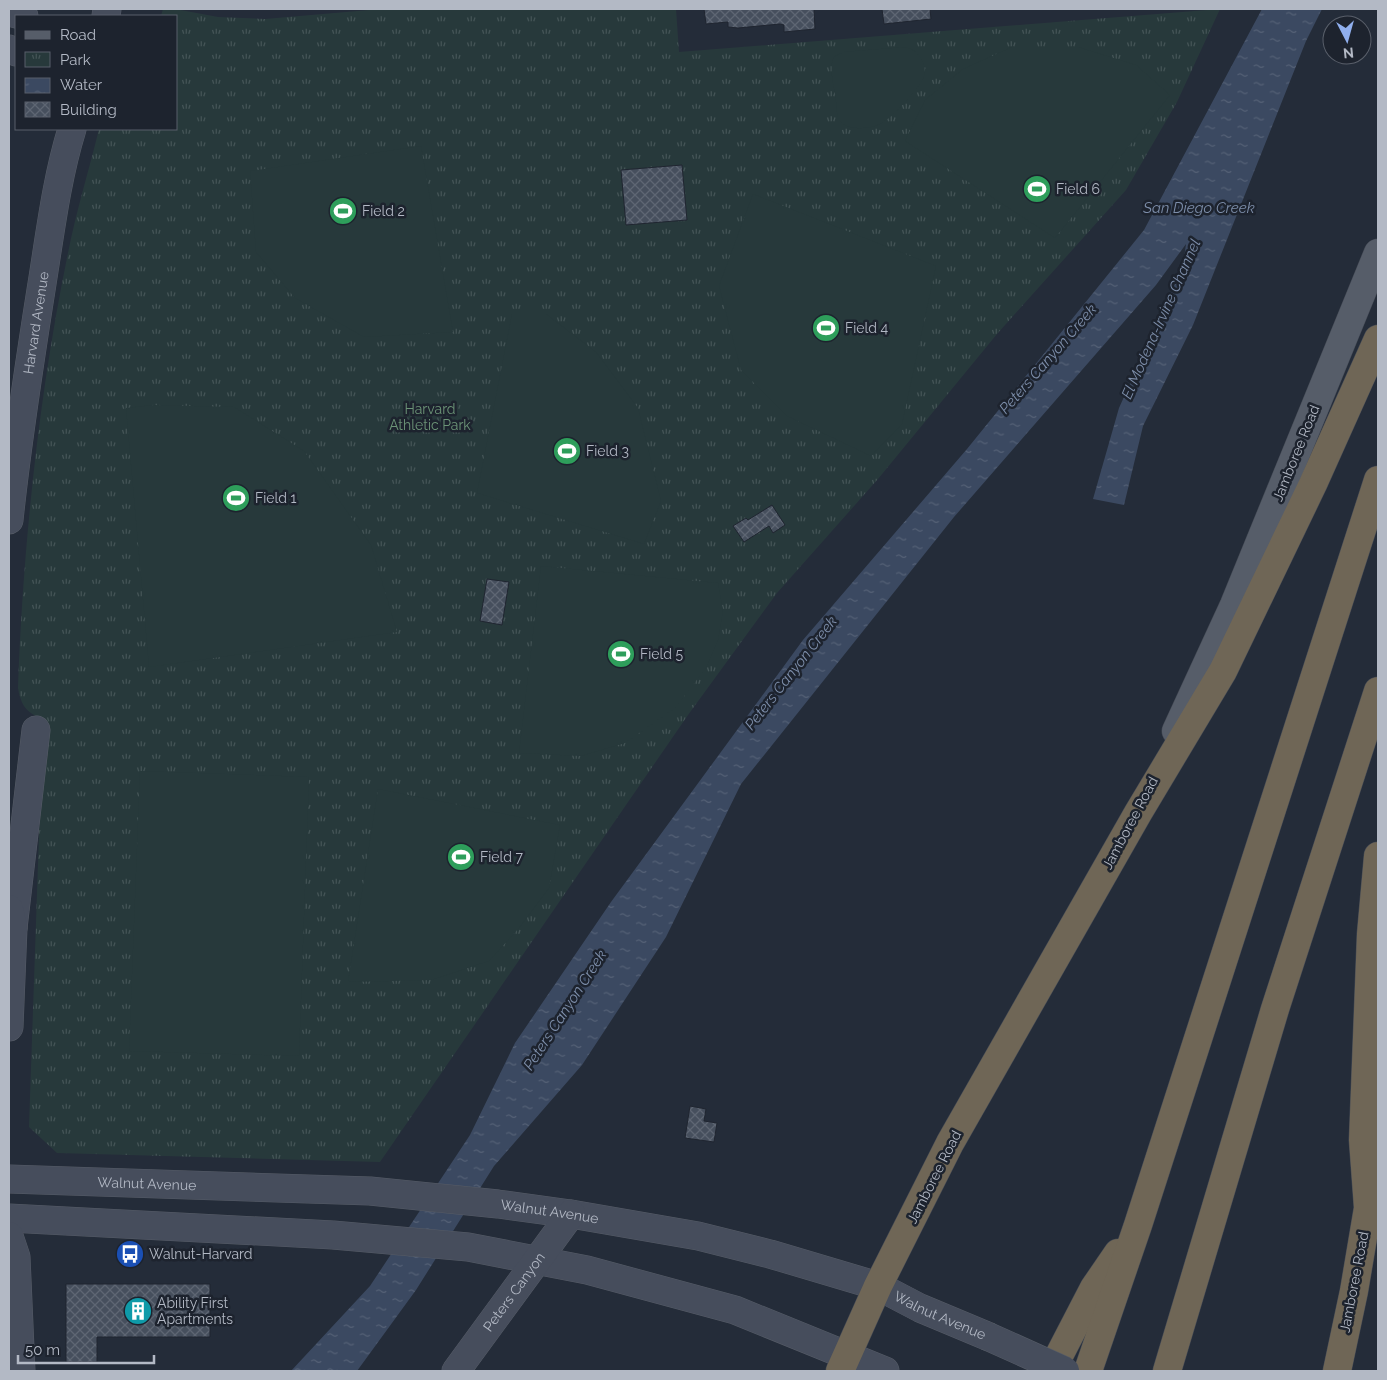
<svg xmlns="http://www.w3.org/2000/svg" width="1387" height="1380" font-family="Raleway,sans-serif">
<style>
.park{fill:url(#park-tufts)}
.pitch{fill:#27393b}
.water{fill:url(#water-ripples)}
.building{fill:url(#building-cross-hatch);stroke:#1f2530}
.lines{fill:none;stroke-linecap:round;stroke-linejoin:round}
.secondary-casing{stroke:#565c67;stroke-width:29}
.primary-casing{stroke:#414752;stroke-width:29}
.highway-casing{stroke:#434954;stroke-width:29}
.secondary{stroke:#464d5c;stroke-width:28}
.primary{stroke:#565d69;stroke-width:28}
.highway{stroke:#6f6656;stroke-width:28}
.secondary-bridge-casing{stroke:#565c67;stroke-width:29;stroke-linecap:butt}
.secondary-bridge{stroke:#464d5c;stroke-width:28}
.labels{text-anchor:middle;stroke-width:5;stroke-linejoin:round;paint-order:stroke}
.poi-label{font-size:14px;fill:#b3b9c5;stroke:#1d232e;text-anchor:start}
.street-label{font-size:14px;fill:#b3b9c5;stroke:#1d232e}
.park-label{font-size:14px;fill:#6c9477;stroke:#1d232e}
.water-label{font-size:15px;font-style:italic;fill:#7d8eaa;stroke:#1d232e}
</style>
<defs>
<pattern id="park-tufts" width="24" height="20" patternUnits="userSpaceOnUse" patternTransform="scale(1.25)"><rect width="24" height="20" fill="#27393b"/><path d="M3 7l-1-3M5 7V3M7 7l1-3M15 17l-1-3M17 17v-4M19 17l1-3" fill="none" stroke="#445456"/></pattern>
<pattern id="water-ripples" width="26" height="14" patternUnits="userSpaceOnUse" patternTransform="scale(1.25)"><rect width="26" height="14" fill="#3b4961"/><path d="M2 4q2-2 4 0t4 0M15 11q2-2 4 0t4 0" fill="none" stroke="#556176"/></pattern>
<pattern id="building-cross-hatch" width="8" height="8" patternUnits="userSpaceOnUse" patternTransform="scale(1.25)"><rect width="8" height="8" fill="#464f5d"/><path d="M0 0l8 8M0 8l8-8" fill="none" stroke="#5e6673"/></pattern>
</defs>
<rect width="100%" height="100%" fill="#242c39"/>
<path class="park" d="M163,9H175L218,17L265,19L381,9H676L679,52L1220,9L1177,102L1126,190L997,334L878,479L777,593L688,715L380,1162L57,1153L29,1127L43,719C27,713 21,706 18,688C23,546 39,393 68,253C76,212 89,170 99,129H176V16H161Z"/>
<g class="pitch">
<path d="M905,47C919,50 929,65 923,79C917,90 891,119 880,124C870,129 848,131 840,121C836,116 837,108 836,102C835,89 828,68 834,57L843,52Z"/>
<polygon points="1012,47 1078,47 1136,65 1170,95 1055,238 905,141 925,100 963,69"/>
<polygon points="421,146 453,332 364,337 295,298 256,252 250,171"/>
<polygon points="753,194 936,266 902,424 871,456 787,416 741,370 719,286"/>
<polygon points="512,314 546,314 596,352 638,408 661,501 644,544 477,493"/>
<polygon points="154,405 234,407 304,451 371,545 397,632 149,667 126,408"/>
<polygon points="541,566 718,583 723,611 718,640 706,668 675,708 625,743 581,756 519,753"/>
<polygon points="140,771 309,777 299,1056 129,1051"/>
<polygon points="378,789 560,825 549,888 519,928 489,961 431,980 348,982"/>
</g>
<polygon class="water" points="1262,9 1322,9 1306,41 1193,325 1143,426 1124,505 1093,499 1119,408 1183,266 1186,244 1156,285 954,517 741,784 666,937 582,1065 494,1166 416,1290 357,1371 291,1371 370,1286 470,1135 515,1043 611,902 803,640 967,449 1144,230"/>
<g class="building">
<polygon points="704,9 814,9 815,29 784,32 784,25 780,24 738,28 728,27 728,22 706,24"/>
<polygon points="882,9 930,9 931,19 884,24"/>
<polygon points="682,165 687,220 626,225 621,170"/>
<polygon points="772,505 785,525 773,533 769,526 744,542 733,526 746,518 748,520"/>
<polygon points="487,579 509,582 502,625 480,621"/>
<polygon points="690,1106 706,1109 704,1121 717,1123 714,1142 685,1138"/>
<polygon points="66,1284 210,1284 210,1337 97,1337 97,1362 66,1362"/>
</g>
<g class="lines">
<defs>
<g id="secondary">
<polyline points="9,12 24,16"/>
<polyline points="106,16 107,9"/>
<polyline points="9,49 16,52"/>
<path id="s1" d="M9,520C17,443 29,366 41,290C50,235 56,181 72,129"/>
<polyline points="13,928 36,730"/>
<polyline points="9,1027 13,928 9,909"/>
<path id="s2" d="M9,1179L370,1191L498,1204L571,1214L698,1236L770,1254L878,1286L920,1308L987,1336"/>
<polyline points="9,1218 333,1235 468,1247 587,1270 735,1310 885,1371"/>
<polyline points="9,1236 16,1257 21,1371"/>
<path id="s3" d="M456,1371L571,1214"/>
</g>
<g id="primary">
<polyline points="1176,731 1234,605 1378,253"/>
<polyline points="1372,1180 1378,1132"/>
</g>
<g id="highway">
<polyline points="840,1371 878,1286 950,1143 1138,813 1223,671 1313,484 1378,339"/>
<polyline points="1051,1371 1094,1288 1118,1253"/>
<polyline points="1088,1371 1138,1225 1378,480"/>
<polyline points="1167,1371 1275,1009 1378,691"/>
<polyline points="1337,1371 1354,1291 1368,1208 1363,1140 1371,934 1378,856"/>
</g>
</defs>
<use href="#secondary" class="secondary-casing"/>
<use href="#primary" class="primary-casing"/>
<use href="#highway" class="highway-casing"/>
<use href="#secondary" class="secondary"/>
<use href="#primary" class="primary"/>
<use href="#highway" class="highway"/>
<defs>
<polyline id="secondary-bridge" points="987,1336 1065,1371"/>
</defs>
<use href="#secondary-bridge" class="secondary-bridge-casing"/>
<use href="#secondary-bridge" class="secondary-bridge"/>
</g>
<defs>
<symbol id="stadium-disc" viewBox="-11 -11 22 22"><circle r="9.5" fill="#2e9e5b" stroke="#1d232e"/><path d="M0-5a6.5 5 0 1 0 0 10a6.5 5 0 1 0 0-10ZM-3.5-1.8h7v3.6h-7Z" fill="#fff"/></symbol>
<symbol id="bus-disc" viewBox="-11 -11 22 22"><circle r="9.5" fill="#1a4fb4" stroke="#1d232e"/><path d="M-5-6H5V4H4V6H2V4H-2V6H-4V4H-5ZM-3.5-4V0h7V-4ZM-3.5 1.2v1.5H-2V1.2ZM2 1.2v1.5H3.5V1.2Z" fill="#fff"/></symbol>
<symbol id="building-disc" viewBox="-11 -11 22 22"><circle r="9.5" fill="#0f9aa8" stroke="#1d232e"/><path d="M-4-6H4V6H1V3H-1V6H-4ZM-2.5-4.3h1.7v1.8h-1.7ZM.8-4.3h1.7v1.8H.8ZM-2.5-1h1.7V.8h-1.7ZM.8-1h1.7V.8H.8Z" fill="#fff"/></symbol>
</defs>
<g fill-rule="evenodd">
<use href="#stadium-disc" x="1021" y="173" width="32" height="32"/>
<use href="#stadium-disc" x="327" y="195" width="32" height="32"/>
<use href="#stadium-disc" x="810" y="312" width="32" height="32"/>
<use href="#stadium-disc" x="551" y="435" width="32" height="32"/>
<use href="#stadium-disc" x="220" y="482" width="32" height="32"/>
<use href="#stadium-disc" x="605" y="638" width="32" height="32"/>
<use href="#stadium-disc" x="445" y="841" width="32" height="32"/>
<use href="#bus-disc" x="114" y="1238" width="32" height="32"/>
<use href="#building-disc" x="122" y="1295" width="32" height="32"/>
</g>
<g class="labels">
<g class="poi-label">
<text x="1056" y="194">Field 6</text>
<text x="362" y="216">Field 2</text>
<text x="845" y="333">Field 4</text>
<text x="586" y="456">Field 3</text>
<text x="255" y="503">Field 1</text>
<text x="640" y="659">Field 5</text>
<text x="480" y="862">Field 7</text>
<text x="149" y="1259">Walnut-Harvard</text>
<text x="157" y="1308">Ability First<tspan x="157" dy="16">Apartments</tspan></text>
</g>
<g class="street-label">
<text dy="5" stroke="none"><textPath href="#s1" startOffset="199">Harvard Avenue</textPath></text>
<text transform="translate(1296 453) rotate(-68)" y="5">Jamboree Road</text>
<text transform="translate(1130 823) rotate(-62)" y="5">Jamboree Road</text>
<text transform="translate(934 1177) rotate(-63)" y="5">Jamboree Road</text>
<text dy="5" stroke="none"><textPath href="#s2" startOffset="138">Walnut Avenue</textPath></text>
<text dy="5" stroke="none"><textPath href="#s2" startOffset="542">Walnut Avenue</textPath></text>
<text transform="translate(1354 1282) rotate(-79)" y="5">Jamboree Road</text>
<text dy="5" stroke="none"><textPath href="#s3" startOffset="98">Peters Canyon</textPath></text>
<text dy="5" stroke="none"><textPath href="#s2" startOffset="948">Walnut Avenue</textPath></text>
</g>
<g class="park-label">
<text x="430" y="414">Harvard<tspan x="430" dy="16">Athletic Park</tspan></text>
</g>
<g class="water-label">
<text x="1199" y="213">San Diego Creek</text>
<text transform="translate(1161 319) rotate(-66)" y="5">El Modena-Irvine Channel</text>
<text transform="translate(1048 359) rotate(-49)" y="5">Peters Canyon Creek</text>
<text transform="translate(791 673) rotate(-52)" y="5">Peters Canyon Creek</text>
<text transform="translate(565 1010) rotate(-57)" y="5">Peters Canyon Creek</text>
</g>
</g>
<rect width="1387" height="1380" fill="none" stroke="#b3b9c5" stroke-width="20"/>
<rect x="15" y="15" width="162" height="115" fill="#1d232e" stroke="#595f6a"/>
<rect x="25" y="31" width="25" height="8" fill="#565d69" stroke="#595f6a"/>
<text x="60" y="40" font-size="15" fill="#b3b9c5">Road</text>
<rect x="25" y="52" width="25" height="15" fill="url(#park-tufts)" stroke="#595f6a"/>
<text x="60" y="65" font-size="15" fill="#b3b9c5">Park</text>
<rect x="25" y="78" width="25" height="15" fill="url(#water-ripples)" stroke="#595f6a"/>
<text x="60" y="90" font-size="15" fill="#b3b9c5">Water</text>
<rect x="25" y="102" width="25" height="15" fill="url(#building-cross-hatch)" stroke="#595f6a"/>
<text x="60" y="115" font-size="15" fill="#b3b9c5">Building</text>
<g transform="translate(1347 40) rotate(174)"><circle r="24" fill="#1d232e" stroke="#595f6a"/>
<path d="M0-4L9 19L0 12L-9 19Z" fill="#90afee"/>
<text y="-8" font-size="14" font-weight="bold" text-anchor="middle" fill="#b3b9c5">N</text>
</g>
<path d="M18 1355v8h136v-8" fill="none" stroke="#b3b9c5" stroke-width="2.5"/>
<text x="25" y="1355" font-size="15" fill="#b3b9c5" stroke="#1d232e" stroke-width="4" paint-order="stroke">50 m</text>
</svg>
